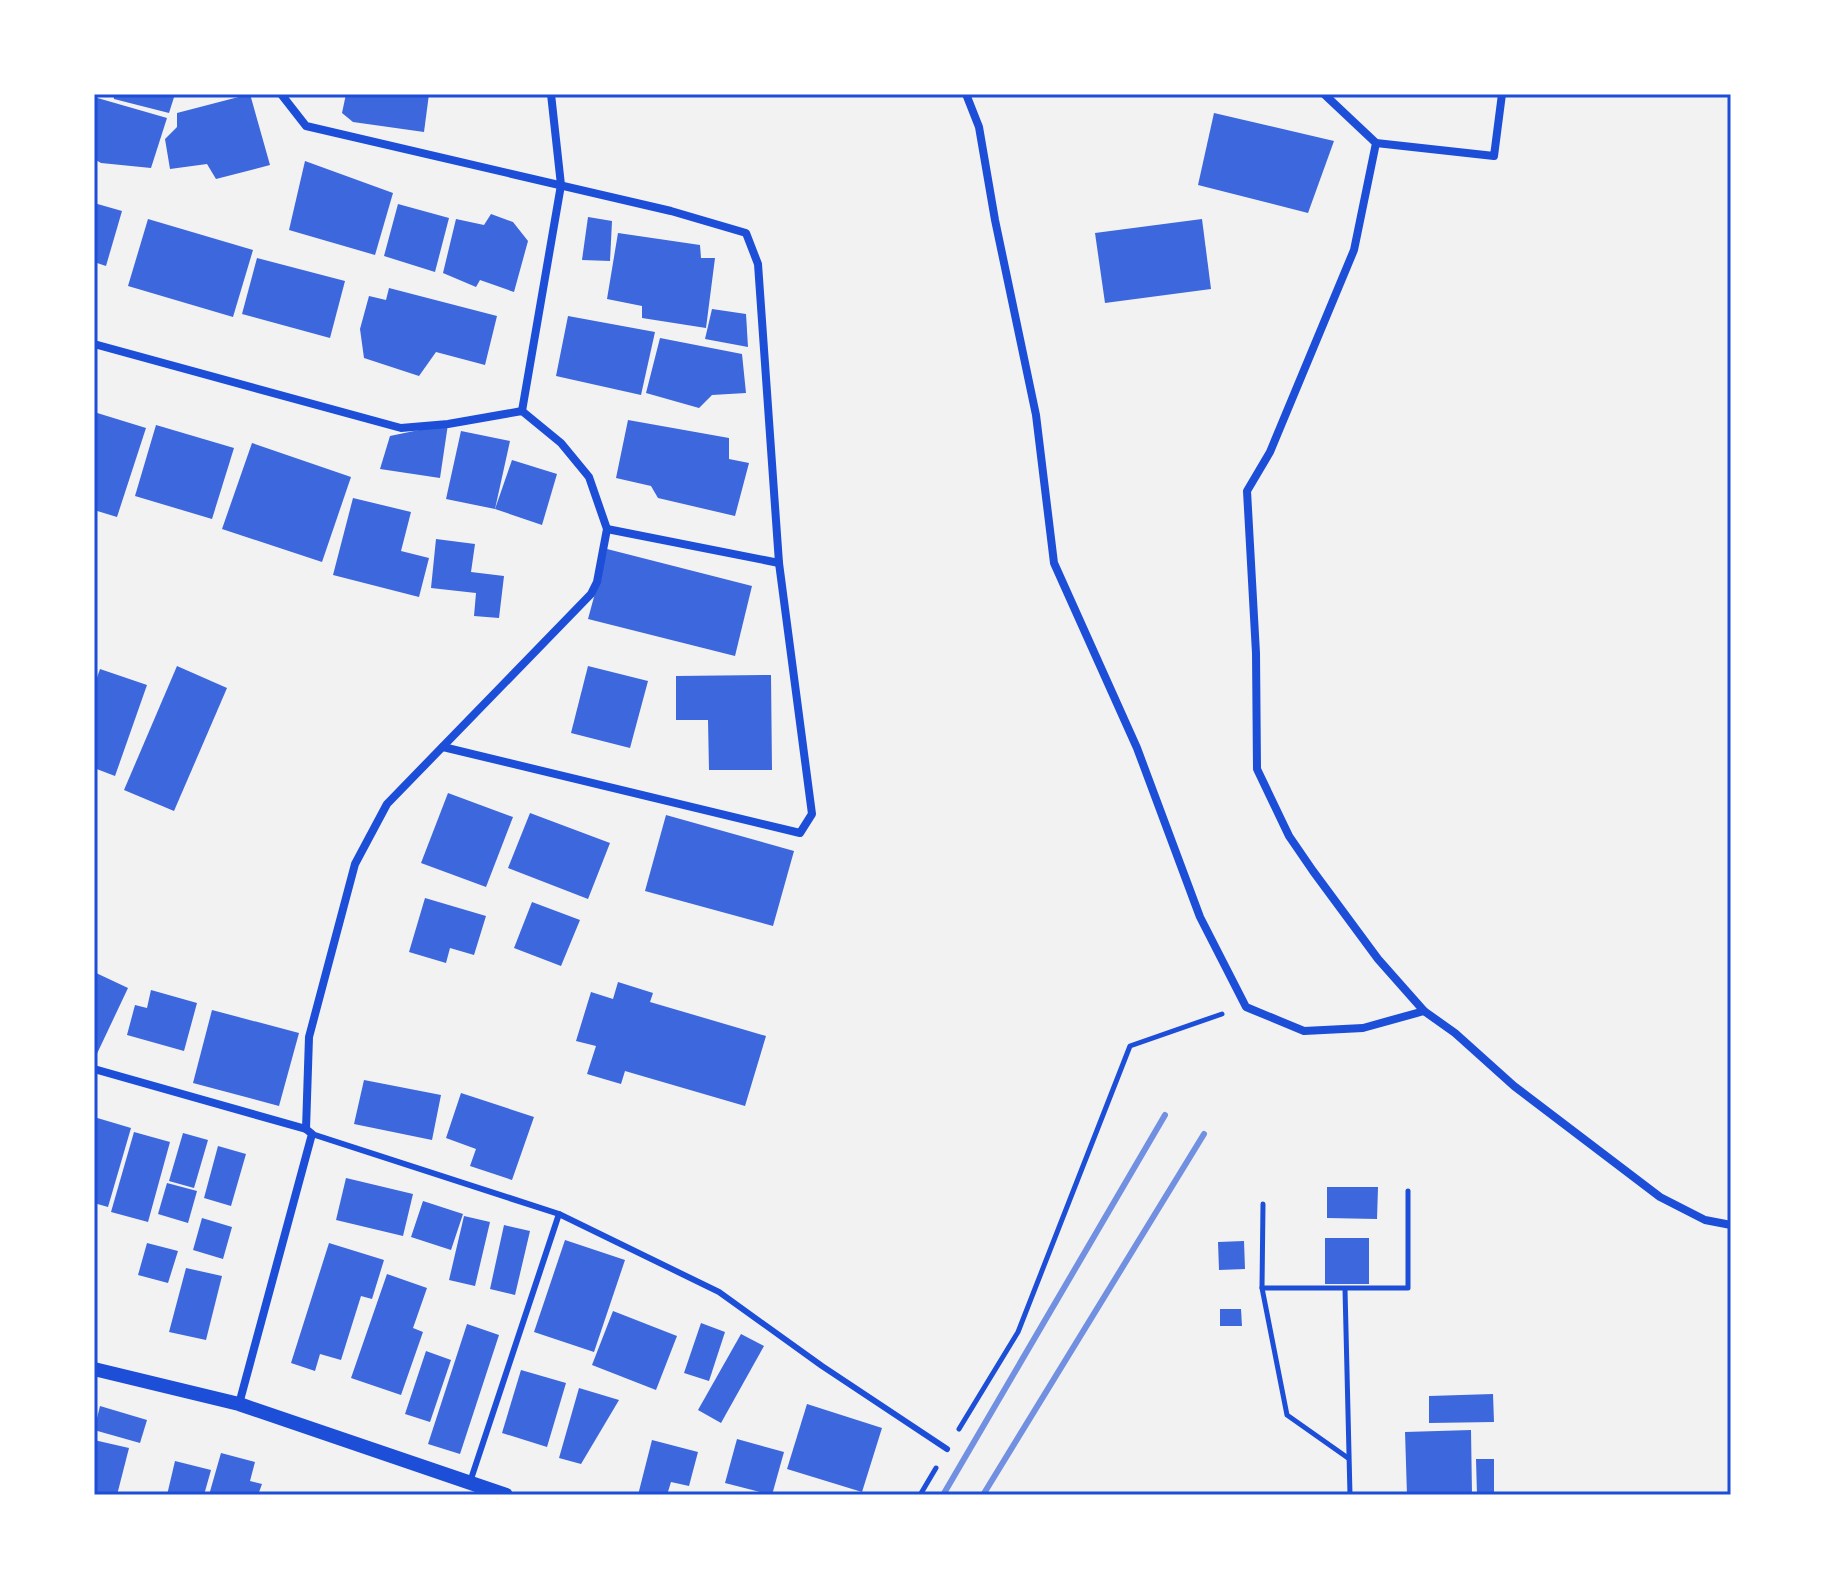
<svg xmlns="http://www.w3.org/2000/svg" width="1825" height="1589" font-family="Commissioner,sans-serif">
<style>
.building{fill:#3d67dc}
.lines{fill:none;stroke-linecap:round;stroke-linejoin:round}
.path{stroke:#1d4ed8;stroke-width:5}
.service{stroke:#1d4ed8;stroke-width:6}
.minor{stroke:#1d4ed8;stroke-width:8}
.tertiary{stroke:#1d4ed8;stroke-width:14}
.rail{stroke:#7290e2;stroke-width:6}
.neatline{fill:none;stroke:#1d4ed8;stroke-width:3}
</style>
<rect width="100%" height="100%" fill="#f2f2f2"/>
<g class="building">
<polygon points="113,94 175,94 169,113 114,99"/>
<polygon points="250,94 270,165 216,179 207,164 170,169 165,139 177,127 177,113"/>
<polygon points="346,94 429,94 424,132 353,122 342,113"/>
<polygon points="94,97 167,118 151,168 101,163 94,159"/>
<polygon points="1214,113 1334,141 1308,213 1198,185"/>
<polygon points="305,161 393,193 375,255 289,230"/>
<polygon points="94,203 122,211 106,266 94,262"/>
<polygon points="398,204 449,218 435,272 384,256"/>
<polygon points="491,214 513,222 528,241 514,292 480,280 476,287 443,273 456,219 484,225"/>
<polygon points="588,217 612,221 610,261 582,260"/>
<polygon points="148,219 253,250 233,317 128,286"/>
<polygon points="1202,219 1211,289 1105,303 1095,233"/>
<polygon points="618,233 700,245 701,258 715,258 706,328 642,318 642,306 607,299"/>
<polygon points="257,258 345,281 330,338 242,314"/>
<polygon points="389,288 497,316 485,365 436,352 419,376 364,358 360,329 369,296 386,300"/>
<polygon points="712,309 746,314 748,347 705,339"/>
<polygon points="568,316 655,332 641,395 556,376"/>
<polygon points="660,338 742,354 746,393 712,395 699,408 646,393"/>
<polygon points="94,412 146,428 117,517 94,510"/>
<polygon points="628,420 729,438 729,459 749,463 735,516 658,498 651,486 616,478"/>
<polygon points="448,424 440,478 380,469 390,436"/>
<polygon points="156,425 234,448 212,519 135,496"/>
<polygon points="461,431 510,441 495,509 446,499"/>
<polygon points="252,443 351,477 322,562 222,529"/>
<polygon points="512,460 557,474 542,525 495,509"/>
<polygon points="353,498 411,512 401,551 429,558 419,597 333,575"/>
<polygon points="436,539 475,544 471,572 504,576 499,618 474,616 476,593 431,588"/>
<polygon points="607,549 752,586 735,656 588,619"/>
<polygon points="177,666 227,688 174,811 124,790"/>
<polygon points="588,666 648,681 630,748 571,733"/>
<polygon points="100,669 147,685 115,776 94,768 94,686"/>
<polygon points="771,675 772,770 709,770 708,720 676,720 676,676"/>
<polygon points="448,793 513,817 486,887 421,863"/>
<polygon points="530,813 610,843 588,899 508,868"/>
<polygon points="666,815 794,851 773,926 645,891"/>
<polygon points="425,898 486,916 474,955 450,948 446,963 409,952"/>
<polygon points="532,902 580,920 561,966 514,948"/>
<polygon points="94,972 128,988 94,1060"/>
<polygon points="618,982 653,993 650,1002 766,1036 745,1106 625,1071 621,1084 587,1074 596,1046 576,1041 591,992 613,999"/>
<polygon points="151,990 197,1003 184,1051 127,1035 135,1005 147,1008"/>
<polygon points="212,1010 299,1033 279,1106 193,1083"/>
<polygon points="364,1080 441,1095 432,1140 354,1124"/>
<polygon points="461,1093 534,1117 512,1180 470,1166 476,1149 446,1138"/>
<polygon points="94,1117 131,1128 108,1207 94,1203"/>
<polygon points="134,1132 170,1142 148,1222 111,1212"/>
<polygon points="183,1133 208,1140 194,1188 169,1181"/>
<polygon points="218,1146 246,1154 231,1206 204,1198"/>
<polygon points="346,1178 413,1194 403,1236 336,1220"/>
<polygon points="167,1183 197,1191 188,1223 158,1214"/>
<polygon points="1327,1187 1378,1187 1377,1219 1327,1218"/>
<polygon points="423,1201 463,1214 451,1250 411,1237"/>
<polygon points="464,1216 490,1222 475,1286 449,1280"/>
<polygon points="202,1218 232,1227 223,1259 193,1250"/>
<polygon points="504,1225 530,1231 515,1295 490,1289"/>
<rect x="1325" y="1238" width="44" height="46"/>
<polygon points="565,1240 625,1260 594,1352 534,1332"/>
<polygon points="1244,1241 1245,1269 1219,1270 1218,1242"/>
<polygon points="147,1243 178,1251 168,1283 138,1275"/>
<polygon points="329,1243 384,1260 372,1299 361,1296 341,1360 320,1354 315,1371 291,1363"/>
<polygon points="186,1268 222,1276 206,1340 169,1332"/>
<polygon points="387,1274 427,1288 413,1328 423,1332 401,1395 351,1378"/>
<polygon points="1220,1309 1241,1309 1242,1326 1220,1326"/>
<polygon points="613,1311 677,1336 656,1390 592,1365"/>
<polygon points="701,1323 725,1332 709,1381 684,1373"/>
<polygon points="467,1324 499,1335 460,1454 428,1444"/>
<polygon points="741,1334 764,1346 721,1423 698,1410"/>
<polygon points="426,1351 451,1360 430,1422 405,1414"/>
<polygon points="521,1370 566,1383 547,1447 502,1433"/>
<polygon points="579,1388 619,1400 581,1464 559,1458"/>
<polygon points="1493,1394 1494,1422 1429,1423 1429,1396"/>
<polygon points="807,1404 882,1428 862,1492 787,1469"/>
<polygon points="100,1406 147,1420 140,1443 94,1430"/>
<polygon points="1471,1430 1472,1495 1407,1495 1405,1432"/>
<polygon points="737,1439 784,1452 772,1495 725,1483"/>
<polygon points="94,1440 129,1448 117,1495 94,1495"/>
<polygon points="652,1440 698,1452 689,1486 671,1482 667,1495 638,1495"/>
<polygon points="221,1453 255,1462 250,1481 262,1484 258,1495 209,1495"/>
<polygon points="1476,1459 1494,1459 1494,1495 1477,1495"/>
<polygon points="175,1461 211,1470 204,1495 167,1495"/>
</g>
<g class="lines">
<g class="path">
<polyline points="1263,1204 1262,1288 1408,1288 1408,1191"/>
<polyline points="1262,1288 1287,1415 1348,1458"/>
<polyline points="1345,1289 1350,1495"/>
<polyline points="959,1429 1018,1332 1130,1046 1222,1014"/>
<polyline points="920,1495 936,1468"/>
</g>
<g class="service">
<polyline points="312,1134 559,1214 719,1292 822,1366 947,1449"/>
<polyline points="470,1482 559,1214"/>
</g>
<g class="minor">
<polyline points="281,94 306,126 671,211 746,233 758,264 779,563 812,814 800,833 443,747"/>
<polyline points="966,94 979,127 995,220 1036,415 1054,563 1137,748 1200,917 1246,1007 1304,1031 1363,1028 1424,1011 1455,1033 1514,1086 1660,1197 1705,1220 1731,1225"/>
<polyline points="1324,94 1376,143 1354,250 1270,452 1247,491 1256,653 1257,769 1289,836 1313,871 1378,959 1424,1011"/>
<polyline points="1376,143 1494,156 1502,94"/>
<polyline points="94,344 401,428 448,424 522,411 561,443 589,477 607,529 597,582 591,594 387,804 355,864 309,1037 306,1129 312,1134 239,1404"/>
<polyline points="522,411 561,185 551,94"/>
<polyline points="607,529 779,563"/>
<polyline points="94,1069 306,1129"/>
</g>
<polyline class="tertiary" points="94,1369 239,1404 506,1495"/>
<g class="rail">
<polyline points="943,1495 1165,1115"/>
<polyline points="983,1495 1204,1134"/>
</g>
</g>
<rect width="1825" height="1589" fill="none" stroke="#ffffff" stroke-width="192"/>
<rect x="96" y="96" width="1633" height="1397" class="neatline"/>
</svg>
